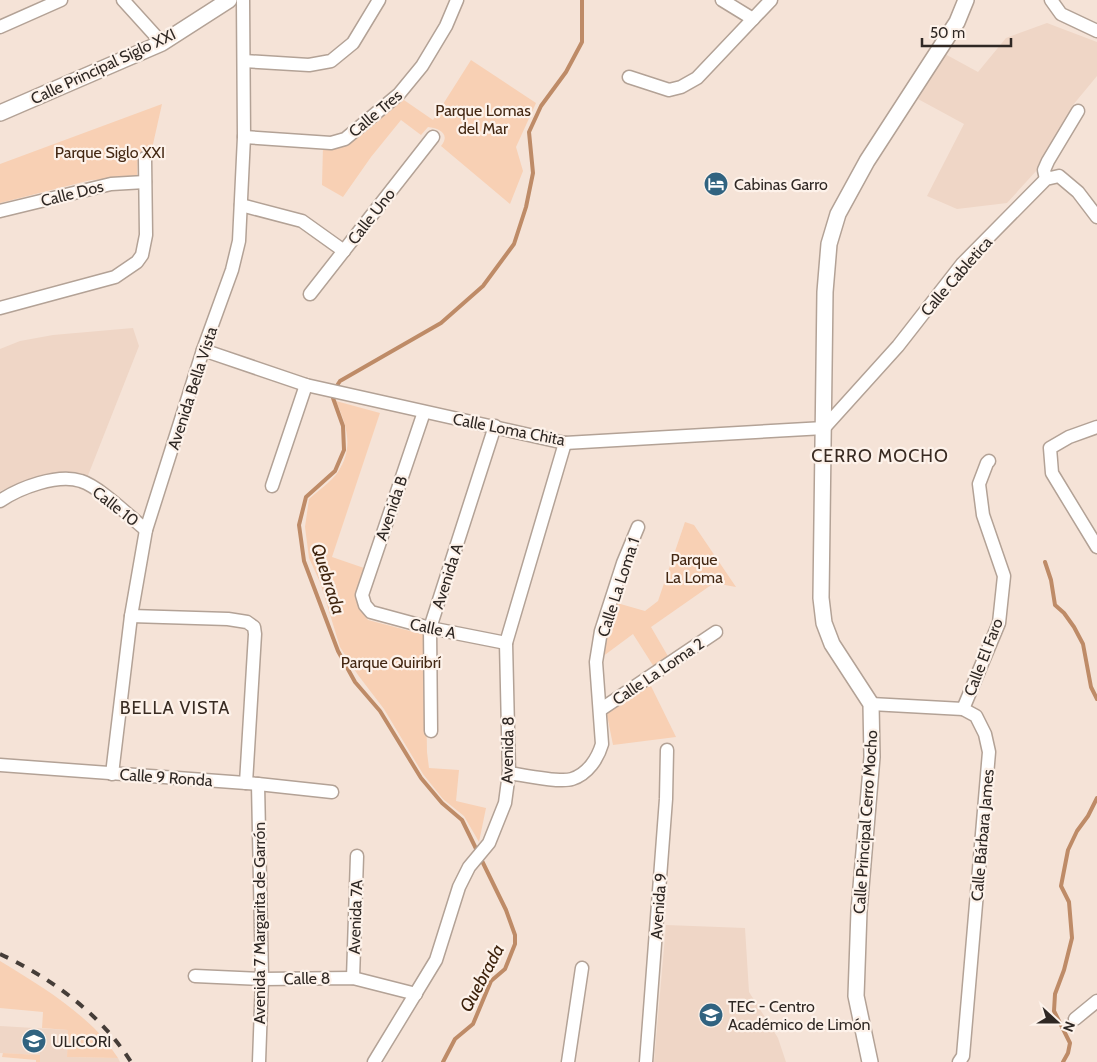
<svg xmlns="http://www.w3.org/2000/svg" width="1097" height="1062" font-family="Cabin,sans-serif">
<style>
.built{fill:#efd6c6}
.green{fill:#f8d0b4}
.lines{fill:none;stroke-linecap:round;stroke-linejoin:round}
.stream{stroke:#be8b67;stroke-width:4}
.minor-casing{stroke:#b3a296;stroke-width:15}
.tertiary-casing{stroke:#b3a296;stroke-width:18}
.minor{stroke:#fff;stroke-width:12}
.tertiary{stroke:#fff;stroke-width:15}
.rail{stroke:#453d38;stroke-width:4;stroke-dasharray:9 9;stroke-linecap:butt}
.labels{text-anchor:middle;stroke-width:4.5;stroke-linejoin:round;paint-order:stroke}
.street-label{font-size:16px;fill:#2f2824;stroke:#fdf2ea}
.park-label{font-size:16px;fill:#442813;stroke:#fdf2ea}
.poi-label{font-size:16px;fill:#2f2824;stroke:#fdf2ea;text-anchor:start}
.neighbourhood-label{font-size:18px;letter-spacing:1px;fill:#392b22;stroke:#fdf2ea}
.water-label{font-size:18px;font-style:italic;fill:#3e230d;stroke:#fdf2ea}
</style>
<rect width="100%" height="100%" fill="#f5e3d7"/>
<g class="built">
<polygon points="1047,23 1097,42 1097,76 1073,105 1037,170 1007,203 957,209 927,196 964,124 918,99 945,54 978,72 1006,38"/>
<polygon points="133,328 139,346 87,478 65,474 44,475 0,491 0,349 20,341 53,335"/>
<polygon points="666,925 745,928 749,992 778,1038 786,1062 654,1062"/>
<polygon points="0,1026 68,1030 67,1057 118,1058 120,1062 40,1062 40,1055 0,1053"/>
</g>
<g class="green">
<path d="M471,60L536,103L516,147L523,171L510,204L441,146C451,134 439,128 428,127L421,135L401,120L371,157L343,197L322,185L323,146L401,98L433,120Z"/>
<polygon points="162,104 151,153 138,153 137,178 91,180 0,203 0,164"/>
<path d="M336,401L380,413L332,557L364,568L357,599L360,610L368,620L425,635L427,752L429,768L459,770L456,801L486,808L479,842L464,816L443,799L423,774L384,709L358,675L340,647L320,582L309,558L305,527L309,499C318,491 331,482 338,472C354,448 347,426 336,401Z"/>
<polygon points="685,522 694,525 736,587 714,583 651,627 669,658 654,667 633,634 602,657 617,603 645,611 658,601"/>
<polygon points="649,682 676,737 613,745 607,715 611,707"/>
<path d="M0,961C33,981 66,1001 94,1028C103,1037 111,1048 118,1058L67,1057L68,1030L42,1028L43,1012L0,1008Z"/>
<polygon points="3,1053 40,1055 40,1062 36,1062 36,1060 2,1057"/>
</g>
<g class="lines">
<g class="stream">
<polyline points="1045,562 1051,580 1055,605 1064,613 1074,627 1083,644 1091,687 1097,699"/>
<polyline points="443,1062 455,1039 473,1024 491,981 505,969 515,944 515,935 506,910 462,820 442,803 421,778 380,711 355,682 338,651 304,561 299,525 306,497 335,471 344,450 343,426 333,398 336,387 340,381 441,323 483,286 514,244 526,207 533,173 529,132 541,106 566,72 582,42 582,0"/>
<polyline points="1063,1062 1068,1053 1070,1043 1054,1011 1055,994 1064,970 1072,938 1069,902 1061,886 1068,850 1077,831 1088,816 1097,798"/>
</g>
<defs>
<g id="minor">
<polyline points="123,0 162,43"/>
<polyline points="722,0 753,19"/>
<polyline points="1051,0 1061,14 1097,31"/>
<polyline points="0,27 61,0"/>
<polyline points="244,61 309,65 331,61 353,43 379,0"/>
<polyline points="629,77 669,90 681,87 697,78 771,0"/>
<polyline points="244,137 331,143 345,139 399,94 422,66 446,26 457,0"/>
<polyline points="1046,179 1044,170 1048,161 1078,111"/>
<polyline points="241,205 302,221 344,251"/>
<polyline points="0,211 111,184 145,182"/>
<polyline points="310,294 433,137"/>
<polyline points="0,308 115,277 137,262 142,255 146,235 145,158"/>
<polyline points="203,350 306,385 565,443 824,428 898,346 962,264 1046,179 1059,176 1078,192 1097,217"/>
<polyline points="424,412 362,595 365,605 371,612 430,628 506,643"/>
<polyline points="1097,427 1069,437 1050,448 1052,473 1097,547"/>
<polyline points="272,486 306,385"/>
<path d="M0,501C19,488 58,473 81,481C100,487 130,517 146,530"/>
<polyline points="131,616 228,619 247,622 254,627 255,634 246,783"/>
<polyline points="871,704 963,709 976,716 985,734 989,752 963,1056 959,1062"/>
<polyline points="963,709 999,623 1004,576 983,515 979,484 987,463 989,461"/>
<polyline points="600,710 716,632"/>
<polyline points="431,731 430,628 495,426"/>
<polyline points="0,765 258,784 332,792"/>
<path d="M509,773C523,775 560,783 572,779C588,774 598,758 602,744L596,662L601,631L623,563L638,527"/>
<polyline points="112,774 131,616 146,530 203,350 232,270 239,241 244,137 243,0"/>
<polyline points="258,784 262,979 259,1062"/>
<polyline points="195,976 262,979 353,978 416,994"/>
<polyline points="353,978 357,856"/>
<polyline points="1075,1019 1097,1001"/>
<polyline points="374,1062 436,960 459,887 469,867 489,843 505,803 509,773 506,643 565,443"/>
<polyline points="568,1062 582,968"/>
<polyline points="646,1062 666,799 667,750"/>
</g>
<g id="tertiary">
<polyline points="0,113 162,43 229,0"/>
<polyline points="870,1062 856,996 859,911 872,757 871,704 832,644 824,623 821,598 825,292 829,244 838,214 867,161 957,22 966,0"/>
</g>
</defs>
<use href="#minor" class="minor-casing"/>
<use href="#tertiary" class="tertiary-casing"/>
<use href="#minor" class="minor"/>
<use href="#tertiary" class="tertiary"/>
<path class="rail" d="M0,954C51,978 101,1014 131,1062"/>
</g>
<defs>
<symbol id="hotel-disc" viewBox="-11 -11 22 22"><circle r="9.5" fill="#316380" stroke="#fdf2ea"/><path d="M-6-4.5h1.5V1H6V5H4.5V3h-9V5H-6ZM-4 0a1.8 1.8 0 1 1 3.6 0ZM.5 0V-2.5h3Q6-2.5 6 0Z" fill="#fff"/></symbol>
<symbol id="university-disc" viewBox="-11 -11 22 22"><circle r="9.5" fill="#316380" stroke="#fdf2ea"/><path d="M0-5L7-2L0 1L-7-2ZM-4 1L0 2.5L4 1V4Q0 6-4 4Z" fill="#fff"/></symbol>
</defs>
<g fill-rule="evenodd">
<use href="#hotel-disc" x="702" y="170" width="28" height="28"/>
<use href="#university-disc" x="697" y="1001" width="28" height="28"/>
<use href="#university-disc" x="20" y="1027" width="28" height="28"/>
</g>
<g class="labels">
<g class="street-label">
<text transform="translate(103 66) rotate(-25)" y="6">Calle Principal Siglo XXI</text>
<text transform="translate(375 113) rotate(-40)" y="6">Calle Tres</text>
<text transform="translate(72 193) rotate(-14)" y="6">Calle Dos</text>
<text transform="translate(371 216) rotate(-52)" y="6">Calle Uno</text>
<text transform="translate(956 276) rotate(-49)" y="6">Calle Cabletica</text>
<text transform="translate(192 388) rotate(-72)" y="6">Avenida Bella Vista</text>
<text transform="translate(509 429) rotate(11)" y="6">Calle Loma Chita</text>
<text transform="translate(116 506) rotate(38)" y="6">Calle 10</text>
<text transform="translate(391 508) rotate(-71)" y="6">Avenida B</text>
<text transform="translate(447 576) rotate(-72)" y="6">Avenida A</text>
<text transform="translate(618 587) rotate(-72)" y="6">Calle La Loma 1</text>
<text transform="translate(433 628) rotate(12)" y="6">Calle A</text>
<text transform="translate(983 657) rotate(-69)" y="6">Calle El Faro</text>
<text transform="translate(658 671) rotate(-34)" y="6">Calle La Loma 2</text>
<text transform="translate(507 750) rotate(-89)" y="6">Avenida 8</text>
<text transform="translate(166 777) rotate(4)" y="6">Calle 9 Ronda</text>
<text transform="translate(865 822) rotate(-86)" y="6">Calle Principal Cerro Mocho</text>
<text transform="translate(982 835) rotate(-85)" y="6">Calle Bárbara James</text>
<text transform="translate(658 906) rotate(-86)" y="6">Avenida 9</text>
<text transform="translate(355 917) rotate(-88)" y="6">Avenida 7A</text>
<text transform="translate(259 923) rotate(-90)" y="6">Avenida 7 Margarita de Garrón</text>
<text transform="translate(307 978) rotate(-1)" y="6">Calle 8</text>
</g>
<g class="park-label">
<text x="483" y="116">Parque Lomas<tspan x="483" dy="18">del Mar</tspan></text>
<text x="110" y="158">Parque Siglo XXI</text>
<text x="694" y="565">Parque<tspan x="694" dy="18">La Loma</tspan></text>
<text x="391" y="668">Parque Quiribrí</text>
</g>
<g class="poi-label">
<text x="734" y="190">Cabinas Garro</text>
<text x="728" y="1012">TEC - Centro<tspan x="728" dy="18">Académico de Limón</tspan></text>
<text x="52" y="1047">ULICORI</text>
</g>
<g class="neighbourhood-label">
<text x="880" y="462">CERRO MOCHO</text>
<text x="175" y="714">BELLA VISTA</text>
</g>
<g class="water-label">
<text transform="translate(328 579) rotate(72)" y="6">Quebrada</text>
<text transform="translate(482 978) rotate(-62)" y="6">Quebrada</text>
</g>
</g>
<g transform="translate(1057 1022) rotate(111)" stroke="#fdf2ea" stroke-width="4" paint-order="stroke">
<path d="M0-4L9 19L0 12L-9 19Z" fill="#2f2824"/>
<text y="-8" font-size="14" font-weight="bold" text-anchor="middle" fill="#2f2824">N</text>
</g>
<path d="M922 38v8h89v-8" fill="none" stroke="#2f2824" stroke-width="2.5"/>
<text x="930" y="38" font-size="15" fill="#2f2824" stroke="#fdf2ea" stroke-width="4" paint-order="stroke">50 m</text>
</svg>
